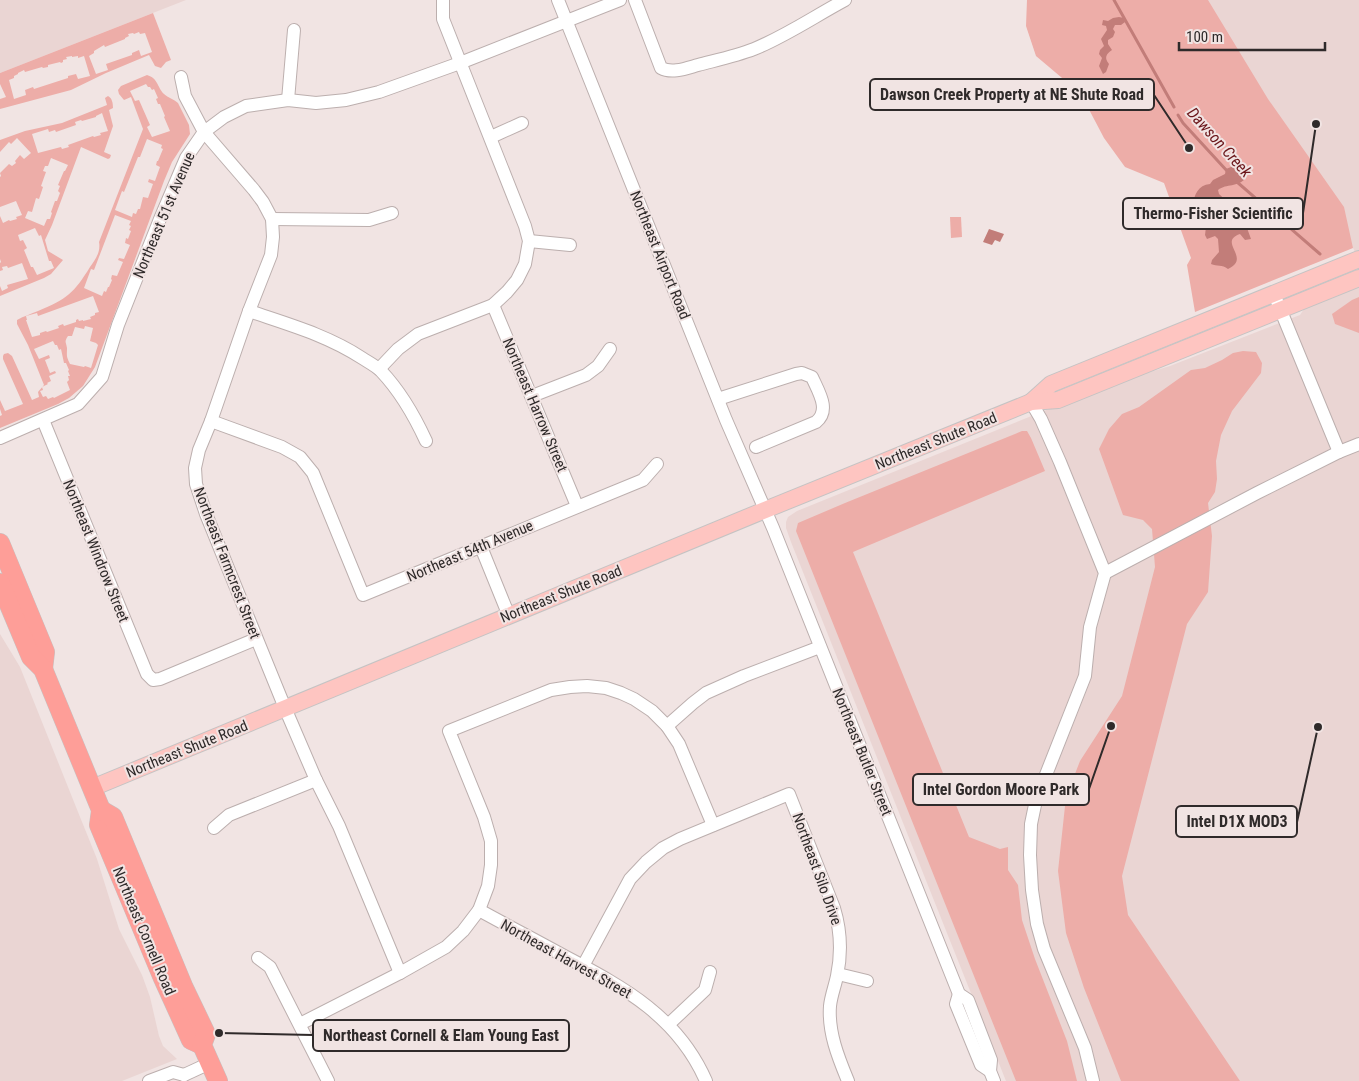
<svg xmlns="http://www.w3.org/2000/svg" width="1359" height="1081" font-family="'Roboto Condensed',sans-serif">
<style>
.built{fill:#ead5d3}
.green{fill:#edada8;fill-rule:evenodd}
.water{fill:#c27d79}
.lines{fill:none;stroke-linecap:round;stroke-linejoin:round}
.stream{stroke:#c27d79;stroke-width:3}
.minor-casing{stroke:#bcafae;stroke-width:14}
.major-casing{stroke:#c5c3c3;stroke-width:18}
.highway-casing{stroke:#c5c3c3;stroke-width:20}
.minor{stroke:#fff;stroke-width:12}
.major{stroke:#fec5c1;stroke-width:16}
.highway{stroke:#fe9e98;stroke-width:19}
.labels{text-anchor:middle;stroke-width:4;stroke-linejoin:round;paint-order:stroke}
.street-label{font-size:15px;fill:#2f2a2a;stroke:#f1e4e3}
.water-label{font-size:16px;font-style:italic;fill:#6b171b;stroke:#f1e4e3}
.leader{fill:none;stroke:#2f2a2a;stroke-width:2}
.callout-dot{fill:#2f2a2a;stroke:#f1e4e3;stroke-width:2}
.callout{fill:#f1e4e3;stroke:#2f2a2a;stroke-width:2}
.callout-label{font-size:16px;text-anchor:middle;font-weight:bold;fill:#2f2a2a}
</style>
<rect width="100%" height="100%" fill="#f1e4e3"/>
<g class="built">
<polygon points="0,0 186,0 0,73"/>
<polygon points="1193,0 1359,0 1359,250 1355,252 1353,248"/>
<polygon points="1359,284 1359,1081 1006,1081 791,542 786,528 786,522 788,517 797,511 1113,383 1170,366 1300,315 1304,309"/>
<polygon points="0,634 20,667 78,812 97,859 119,929 142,975 150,997 159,1036 163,1046 177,1059 122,1081 0,1081"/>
</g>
<g class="green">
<polygon points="1027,0 1208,0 1268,99 1344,207 1353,248 1195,312 1187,265 1191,258 1164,183 1125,167 1104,138 1084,100 1068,83 1036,56 1026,26"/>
<path d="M153,13L171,60L166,62L161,68L155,66L149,55L106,73L71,90L0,109V99L6,97L0,84V73ZM139,32L140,34L145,33L152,52L141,56L139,50L132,53V55L106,64L108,70L96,74L89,56L94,53V51L104,45L105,47L125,39V38L129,36L128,34L133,33L134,34ZM72,56V57L78,56V58L84,56L90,76L78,79L76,74L68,76V78L34,89L33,87L25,90L26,95L14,99L9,80L14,78V76L18,74V73L24,70L25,72L42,67L43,68L48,67V65L60,62L61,63L63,62V60L67,59L66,57Z"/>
<path d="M147,75C158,78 157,87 164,94C168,98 174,99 178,103L189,125L190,134L172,162L164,181L95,367L83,386L69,398L58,404L0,428V416L2,415L0,409V400L5,411L23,404L3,359V356L4,354L8,353L12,356L32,400L39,397L38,392L44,385L28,345L17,324V320C24,316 31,314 38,311C67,299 74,293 90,267C95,260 101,252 99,242L143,129L131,97L124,100L119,94L118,90L121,86ZM146,84L148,87H150L152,90L154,89L158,98L156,99L158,104H160L165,116L164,117L170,131L152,137L147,127L150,125L139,100L135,101L130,91ZM147,139L162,145L161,148L163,149L158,161H157L156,165L160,167L155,181L149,179L148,182L153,184L148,198L143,197L140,209H138L136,214L133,213L132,217L115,210L122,191L124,192L138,157H140ZM115,215L131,221L129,225L131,226L129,230L131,231L128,239L126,238L125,243L130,245L124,259L119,258L118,260L123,262L117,276L112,275L111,279L112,280L109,287H108L106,292L104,291L102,296L84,288L91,269L94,270ZM93,296L99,312L95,313V315L90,317L91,319L83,321V320L79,321L78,319L76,320V322L64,326L63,324L58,326L59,328L47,332L46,331L40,333V335L32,337L26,320H27L26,316L37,313L38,316ZM85,326L93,328L90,341L96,343L98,345L91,368L85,366L84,367L70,364C66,355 67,357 67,348C66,342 64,342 68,336H72L75,327L84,329ZM53,341L55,345H57L59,350L61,349L64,363H66L69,370L68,371L70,376H68L69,380L67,382L70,390L54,398L53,397L48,399L46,396L43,397L40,391L43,390L42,387L48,384L47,383L51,381L49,376L56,373L55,371L50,373L45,360L50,358L49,355L39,359L34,349Z"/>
<path d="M108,96C112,98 113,103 113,108L109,110L113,126L104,152L111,155L110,158L108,159L81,147L52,225L45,240L48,251L63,260L51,274L44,278L0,296V286L2,291L8,288L7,285L28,279L22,263L8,268L7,266L2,267L3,270L0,271V263L1,262L0,259V216L3,223L9,220L10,221L17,219L16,217L22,215L16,201L0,207V177L1,176L0,173L9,164L12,166L16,163L15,161L20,155L24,159L31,153L17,138L11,144L9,142L0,152V140L25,131L62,123L107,105L105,98ZM102,113L108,131L100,133L101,135L94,137L93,136L68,145L69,147L62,149L61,147L38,153L32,134L48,129L49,132L55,130L56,132L76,125L75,122L81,120L82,121L96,117V116ZM51,158L68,165L65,171H64L58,185L60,186L58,191L60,193L57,201H55L51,212L52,213L50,219H47L44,226L25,218L28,211L32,212L36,198L39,199L43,187L41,186L46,172L43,171L45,166H48ZM35,228L39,236L41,235L49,261H51L54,268L37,275L33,267H31L24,250L27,248L23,240L20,241L18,235Z"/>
<polygon points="950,217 961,217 962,237 951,238"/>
<polygon points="1359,297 1359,333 1335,324 1332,314 1352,300"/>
<polygon points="1243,351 1256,352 1262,363 1261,373 1232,411 1221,435 1216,461 1217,479 1215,492 1208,503 1212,536 1208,592 1187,624 1122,876 1128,915 1240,1081 1121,1081 1084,988 1066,933 1058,871 1066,797 1080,761 1122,696 1155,567 1152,529 1143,520 1123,515 1099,449 1109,429 1122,414 1139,407 1191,370 1205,368 1222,360 1233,353"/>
<polygon points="1022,431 1027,431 1031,438 1045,471 853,552 969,837 1000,849 1008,847 1008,870 1018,885 1022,920 1035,959 1067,1041 1077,1081 1016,1081 796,531 798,523 845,503"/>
</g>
<g class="water">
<path d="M1119,17L1124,18L1125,22L1121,25H1115L1113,29L1115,32L1113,37L1108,40V44L1112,50C1106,54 1104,58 1109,64L1106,72L1103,74L1099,66L1102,58L1099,54L1100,50L1104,46L1101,39L1107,30L1106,26L1102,25L1103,20L1108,21L1113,18Z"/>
<path d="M1238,161L1240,164L1241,172L1245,174L1246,178C1237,188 1227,183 1218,190L1219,194L1234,208L1239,219L1247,228L1251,239L1245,240L1240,234C1217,242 1252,258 1228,269C1222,264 1217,267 1211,264L1212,260L1219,252L1218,239L1215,236L1207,239L1205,235L1206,227L1193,205C1194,195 1198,185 1210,184L1213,180L1225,174L1226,169L1236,165Z"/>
<polygon points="989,229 1004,234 1000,242 995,240 992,245 983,242"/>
</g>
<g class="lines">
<g class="stream">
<polyline points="1114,0 1174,107"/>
<polyline points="1178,115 1183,123 1228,172"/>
<polyline points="1237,182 1320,254"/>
</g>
<defs>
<g id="minor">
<polyline points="558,0 726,420 773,528 959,994 968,1000 991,1060 990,1071 994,1081"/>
<path d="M635,0L661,68C672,74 687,68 698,65C717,60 736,56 754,49C786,36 815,16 845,0"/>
<polyline points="181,77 185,96 204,132 254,190 263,202 272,219 273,237 271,255 249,311 211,421 199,450 195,468 196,484 206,514 285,708 316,780 339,826 400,973"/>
<polyline points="288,100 294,30"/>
<polyline points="491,137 522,123"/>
<polyline points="272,219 369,220 392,213"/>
<polyline points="529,241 570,245"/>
<polyline points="1274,294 1339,452"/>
<polyline points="493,305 577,506"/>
<path d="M249,311C287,324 327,335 362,358C368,362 376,366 381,371C401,392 414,415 426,441"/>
<polyline points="379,369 398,349 418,334 493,305 507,292 517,280 525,264 529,241 525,226 443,19 443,0"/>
<polyline points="532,396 586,375 598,366 610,349"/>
<path d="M718,399L796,374L802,373L812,377C818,391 831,410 816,422L756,447"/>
<polyline points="1031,402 1041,419 1060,462 1105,573 1090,627 1085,676 1036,800 1031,824 1030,855 1032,890 1037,924 1044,949 1085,1048 1093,1081"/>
<polyline points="43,420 147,674 153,680 160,679 256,639"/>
<polyline points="211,421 282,447 300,457 313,473 363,595 643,480 657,464"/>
<polyline points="0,438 78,404 102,377 118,325 160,219 186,158 204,132 224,117 246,106 288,100 316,103 346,100 379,92 460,63 620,0"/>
<polyline points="481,547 509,616"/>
<polyline points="1105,573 1257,493 1339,452 1359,444"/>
<polyline points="667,726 693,703 706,693 744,676 820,647"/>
<polyline points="214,828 229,815 316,780"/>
<path d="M479,910C508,926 537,941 566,957C625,988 678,1017 706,1081"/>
<polyline points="258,958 270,967 328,1081"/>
<path d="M583,966L630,879L646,862L663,848L680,839L789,794L834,908C841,931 842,952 837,976C835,986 831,996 830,1006C828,1032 838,1057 848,1081"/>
<polyline points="838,974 867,981"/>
<polyline points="959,994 956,1004 981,1065 990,1071"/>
<polyline points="300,1024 400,973 446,947 463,931 479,910 488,886 491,865 491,841 484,817 449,731 551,690 570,687 587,686 606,688 621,693 634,699 652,711 667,726 679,744 713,825"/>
<polyline points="669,1024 705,990 710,972"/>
<polyline points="184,1075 210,1063"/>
<polyline points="149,1081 173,1072 184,1075"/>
</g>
<g id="major">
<polyline points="1031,402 1051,384 1359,259"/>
<polyline points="92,788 765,510 1031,402 1058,400 1359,278"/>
</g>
<g id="highway">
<polyline points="0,543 45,652 43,669"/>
<polyline points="0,583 31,657 43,669 101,810 99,825 162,976 191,1040 202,1045"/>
<polyline points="101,810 113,817 183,986 206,1034 202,1045 218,1081"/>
</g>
</defs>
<use href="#minor" class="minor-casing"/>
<use href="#major" class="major-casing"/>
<use href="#highway" class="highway-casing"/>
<use href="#minor" class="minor"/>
<use href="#major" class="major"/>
<use href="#highway" class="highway"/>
</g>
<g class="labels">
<g class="street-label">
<text transform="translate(164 215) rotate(-67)" y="5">Northeast 51st Avenue</text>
<text transform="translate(660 255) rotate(68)" y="5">Northeast Airport Road</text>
<text transform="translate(535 405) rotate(67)" y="5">Northeast Harrow Street</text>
<text transform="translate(936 441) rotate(-22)" y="5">Northeast Shute Road</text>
<text transform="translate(96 551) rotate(68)" y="5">Northeast Windrow Street</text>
<text transform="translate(470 551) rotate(-23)" y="5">Northeast 54th Avenue</text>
<text transform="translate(227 563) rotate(69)" y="5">Northeast Farmcrest Street</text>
<text transform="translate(561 594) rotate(-22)" y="5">Northeast Shute Road</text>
<text transform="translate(187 749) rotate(-22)" y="5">Northeast Shute Road</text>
<text transform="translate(862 752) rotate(68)" y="5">Northeast Butler Street</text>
<text transform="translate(817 869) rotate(70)" y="5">Northeast Silo Drive</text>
<text transform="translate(144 931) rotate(67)" y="5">Northeast Cornell Road</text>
<text transform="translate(566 959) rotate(29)" y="5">Northeast Harvest Street</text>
</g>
<g class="water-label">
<text transform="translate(1220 142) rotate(48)" y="6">Dawson Creek</text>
</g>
</g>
<path class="leader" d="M1189 148L1154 95M1316 124L1303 213M1111 726L1089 789M1318 727L1297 822M219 1033L313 1035"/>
<g class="callout-dot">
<circle cx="1189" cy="148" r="5"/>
<circle cx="1316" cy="124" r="5"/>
<circle cx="1111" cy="726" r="5"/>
<circle cx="1318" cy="727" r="5"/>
<circle cx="219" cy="1033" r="5"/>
</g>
<g class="callout">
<rect x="870" y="79" width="284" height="31" rx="5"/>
<rect x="1123" y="198" width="180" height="31" rx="5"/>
<rect x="913" y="774" width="176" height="31" rx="5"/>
<rect x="1176" y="806" width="121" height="31" rx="5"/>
<rect x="313" y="1020" width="256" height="31" rx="5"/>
</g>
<g class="callout-label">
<text x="1012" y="100">Dawson Creek Property at NE Shute Road</text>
<text x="1213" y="219">Thermo-Fisher Scientific</text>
<text x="1001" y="795">Intel Gordon Moore Park</text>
<text x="1237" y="827">Intel D1X MOD3</text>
<text x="441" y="1041">Northeast Cornell &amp; Elam Young East</text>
</g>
<path d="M1179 42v8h146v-8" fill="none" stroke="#2f2a2a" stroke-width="2.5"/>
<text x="1186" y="42" font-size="15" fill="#2f2a2a" stroke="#f1e4e3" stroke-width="4" paint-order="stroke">100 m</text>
</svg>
